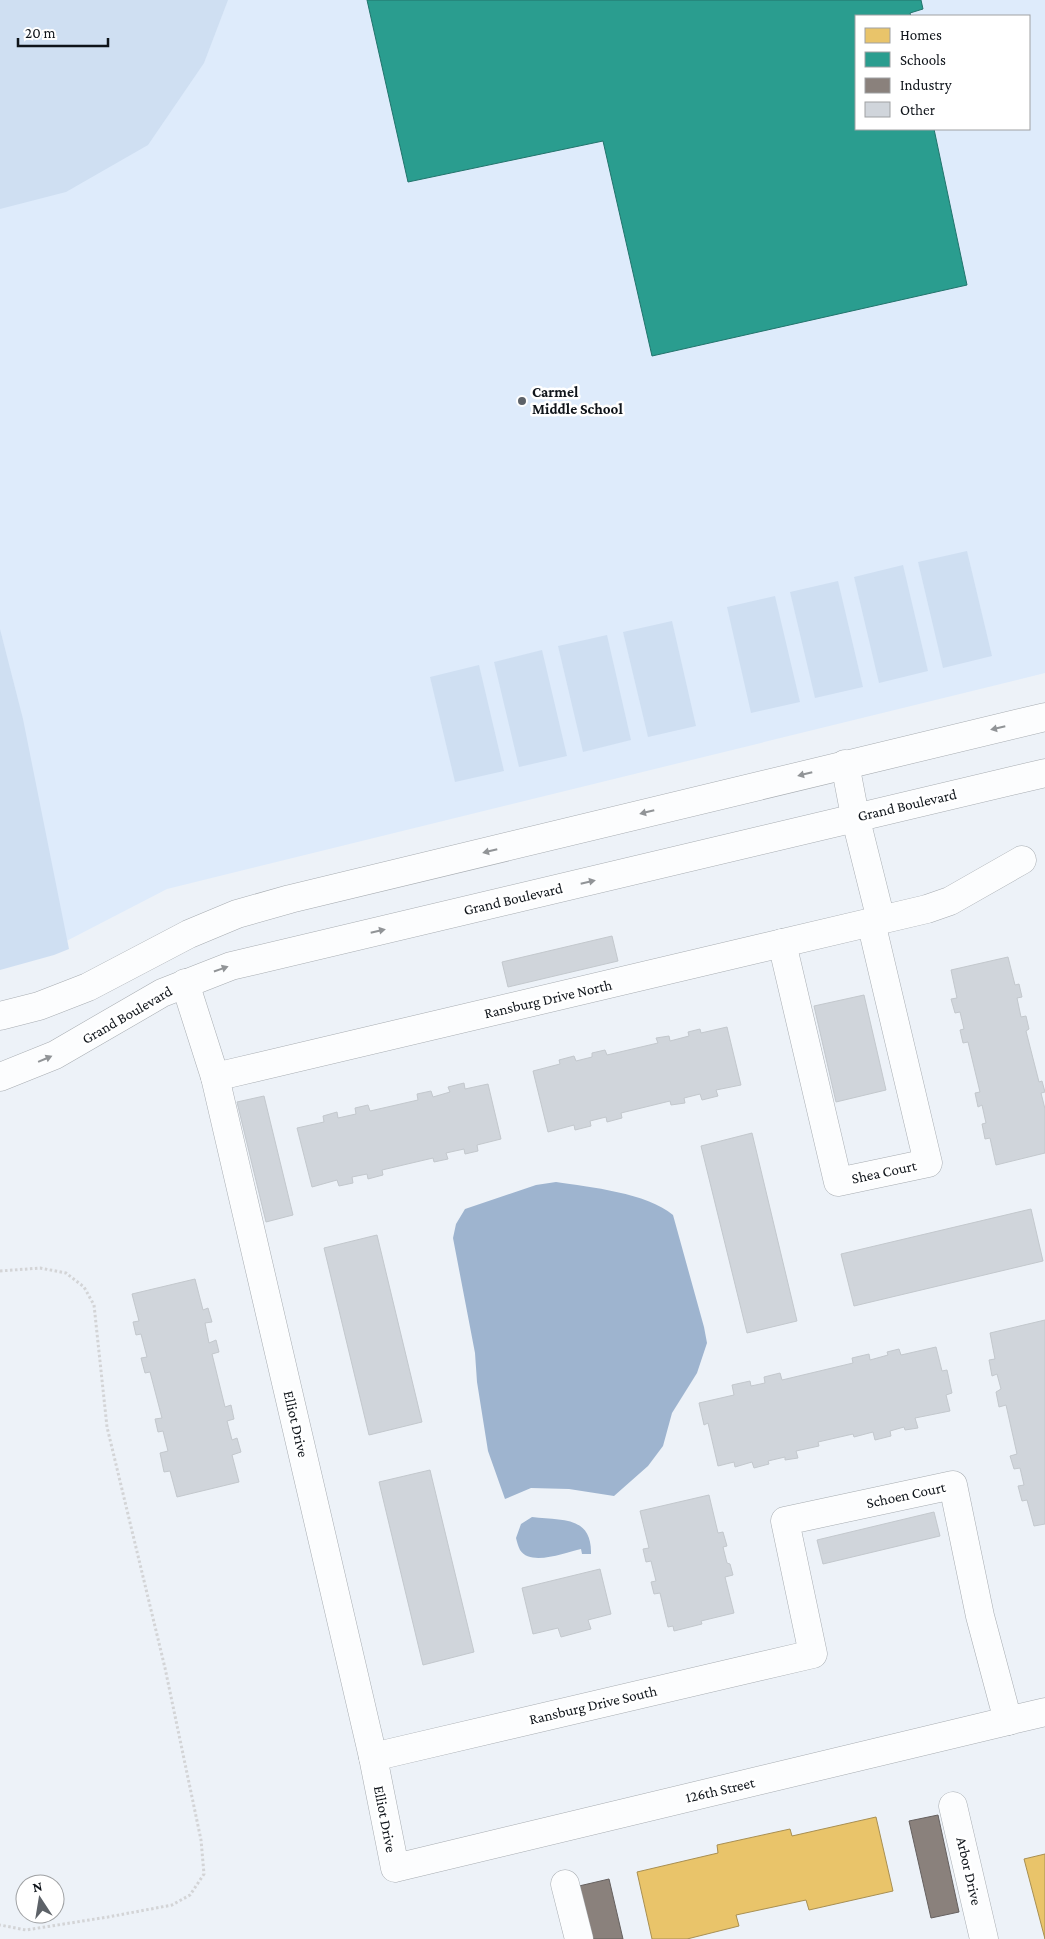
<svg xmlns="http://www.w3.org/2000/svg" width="1045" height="1939" font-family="'Crimson Pro',serif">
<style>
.built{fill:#deebfb;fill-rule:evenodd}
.green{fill:#cfdff2}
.water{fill:#9eb4cf}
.homes{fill:#e9c46a;stroke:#a88f52}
.schools{fill:#2a9d8f;stroke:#22746c}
.industry{fill:#8a817c;stroke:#65605f}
.building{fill:#d0d5db;stroke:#c3c8cd}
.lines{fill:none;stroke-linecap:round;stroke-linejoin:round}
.minor-casing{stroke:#a7acb1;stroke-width:29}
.path{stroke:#d3d4d6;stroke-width:3;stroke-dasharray:2.5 2.5;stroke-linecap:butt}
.minor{stroke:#fcfdfe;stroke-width:28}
.oneway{fill:#919497}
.poi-dot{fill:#5d6268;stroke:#fff;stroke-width:2}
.labels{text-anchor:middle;stroke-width:5;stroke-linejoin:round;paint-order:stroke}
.poi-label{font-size:15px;font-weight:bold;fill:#0f141a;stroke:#fff;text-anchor:start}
.street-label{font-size:15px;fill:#0f141a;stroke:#fff}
</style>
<rect width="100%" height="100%" fill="#edf2f8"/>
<path class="built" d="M0,0H1045V673L167,889L49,950L0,962ZM856,16H1029V129H856Z"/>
<g class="green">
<polygon points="0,0 228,0 204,63 148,145 66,192 0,209"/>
<polygon points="967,551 992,656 943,668 918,562"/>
<polygon points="903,565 928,671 879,683 854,577"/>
<polygon points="838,581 863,687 815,698 790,592"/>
<polygon points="775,596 800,702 751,713 727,607"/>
<polygon points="672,621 696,726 648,737 623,632"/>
<polygon points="0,629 23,719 69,949 54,955 0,970"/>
<polygon points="607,635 631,740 583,752 558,646"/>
<polygon points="542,650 567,756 519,767 494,662"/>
<polygon points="479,665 504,771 455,782 430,677"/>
</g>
<g class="water">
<path d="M556,1182C590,1187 647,1193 673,1215L704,1327L707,1343L697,1373L672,1413L663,1446L648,1466L614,1496L569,1489L531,1488L505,1499L488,1451L477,1382L475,1353L453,1238L456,1224L465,1209L536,1185Z"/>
<path d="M532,1517C561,1521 592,1515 591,1554H582L581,1549C566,1552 531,1567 520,1550C518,1546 517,1542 516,1538L521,1524Z"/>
</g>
<g class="homes">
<polygon points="876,1817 893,1891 809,1910 806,1900 736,1915 739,1926 687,1939 652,1939 637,1872 718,1853 717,1845 790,1829 792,1836"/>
<polygon points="1045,1854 1045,1939 1024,1859"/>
</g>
<polygon class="schools" points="367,0 921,0 923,9 910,13 911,16 856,16 856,129 934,129 967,285 652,356 603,141 408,182"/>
<g class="industry">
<polygon points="938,1815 959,1912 931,1918 909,1821"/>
<polygon points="609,1879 623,1939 592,1939 579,1886"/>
</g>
<g class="building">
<polygon points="612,936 618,961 508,987 502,962"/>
<polygon points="1008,957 1015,985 1019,984 1022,997 1017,998 1021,1017 1026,1016 1029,1029 1026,1031 1039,1082 1042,1081 1045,1092 1041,1093 1045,1109 1045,1153 996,1165 990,1138 985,1139 982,1124 986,1123 982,1105 978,1107 975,1093 980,1092 968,1042 963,1043 960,1030 964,1029 960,1012 955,1013 951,999 957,998 951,970"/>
<polygon points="864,995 886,1090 836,1102 814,1006"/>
<polygon points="727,1027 741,1085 716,1090 718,1096 702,1100 700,1094 684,1098 685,1103 671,1105 670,1101 621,1113 622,1118 607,1122 606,1117 590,1121 591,1126 575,1130 574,1125 548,1132 533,1071 560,1064 559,1060 574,1056 576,1061 592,1057 592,1053 605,1050 607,1055 658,1043 656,1038 669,1036 670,1041 689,1036 688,1032 700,1029 701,1033"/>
<polygon points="464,1083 465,1089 488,1084 501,1139 477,1145 478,1151 465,1154 464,1149 446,1153 448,1159 434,1162 433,1158 382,1170 383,1175 368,1179 367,1174 352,1177 353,1183 339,1186 337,1180 312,1187 297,1128 324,1122 323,1116 337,1112 338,1118 356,1114 355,1108 368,1105 370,1111 418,1100 417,1094 431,1091 433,1097 450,1092 448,1087"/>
<polygon points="264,1096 293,1215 266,1222 237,1102"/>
<polygon points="752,1133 797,1321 747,1333 701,1146"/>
<polygon points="1031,1209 1043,1261 854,1306 841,1254"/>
<polygon points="377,1235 422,1422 369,1435 324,1248"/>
<polygon points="195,1279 203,1310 208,1308 212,1322 205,1323 209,1343 216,1340 219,1352 212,1354 225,1407 231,1405 234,1419 227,1421 232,1440 237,1438 241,1452 232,1455 239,1482 177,1497 170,1471 164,1472 160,1453 168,1451 163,1431 158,1432 155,1419 162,1418 150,1372 145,1373 141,1358 147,1357 141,1334 136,1335 133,1322 139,1321 132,1294"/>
<polygon points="1045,1320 1045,1524 1034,1526 1027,1500 1022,1501 1018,1486 1024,1485 1020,1468 1014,1469 1010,1456 1017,1454 1006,1405 999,1407 996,1392 1001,1389 997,1374 992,1376 989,1360 995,1359 990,1333"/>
<polygon points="936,1347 942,1371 947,1370 952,1393 946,1395 950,1411 915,1418 918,1428 905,1430 904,1427 890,1431 891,1436 875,1440 873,1432 854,1437 853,1434 818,1442 819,1446 796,1451 798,1458 785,1460 785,1457 768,1461 769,1464 754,1468 752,1462 735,1467 734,1462 718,1466 708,1423 704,1425 699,1403 734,1395 732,1385 750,1381 751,1386 765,1383 764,1377 780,1373 782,1380 853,1363 852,1358 869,1354 870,1360 888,1355 887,1352 899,1349 901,1355"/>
<polygon points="430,1470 474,1652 423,1665 379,1482"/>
<polygon points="709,1495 718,1533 723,1532 727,1546 723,1547 727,1563 730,1564 733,1575 725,1577 734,1613 701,1621 702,1624 674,1631 673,1626 668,1627 660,1593 654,1594 651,1582 656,1581 651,1561 646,1562 643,1549 649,1548 640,1511"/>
<polygon points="934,1512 940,1536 823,1564 817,1540"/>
<polygon points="600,1569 611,1614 588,1620 591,1629 561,1637 558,1628 533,1634 522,1588"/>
</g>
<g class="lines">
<defs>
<g id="minor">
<polyline points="845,764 855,816 881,920"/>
<polyline points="782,943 838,1182 928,1163 871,922"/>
<polyline points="185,983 215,1077 373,1757 395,1868 1045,1712"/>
<polyline points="0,1016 39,1006 88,987 189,934 237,914 290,899 1045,717"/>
<polyline points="0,1077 55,1055 162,993 231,966 1045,773"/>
<polyline points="215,1077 927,909 950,901 1022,860"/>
<polyline points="373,1757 813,1654 785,1521 953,1485 980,1616 1008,1721"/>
<polyline points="953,1806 984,1939"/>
<polyline points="565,1884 579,1939"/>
</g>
</defs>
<use href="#minor" class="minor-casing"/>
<polyline class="path" points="0,1271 40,1268 66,1273 84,1287 94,1305 107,1427 165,1668 201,1840 204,1874 190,1895 172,1905 108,1917 26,1930 0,1925"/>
<use href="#minor" class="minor"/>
</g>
<defs><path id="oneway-solid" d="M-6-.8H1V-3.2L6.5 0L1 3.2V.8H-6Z" transform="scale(1.25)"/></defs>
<g class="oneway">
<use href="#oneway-solid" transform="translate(998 728) rotate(167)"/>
<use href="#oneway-solid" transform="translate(805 774) rotate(166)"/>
<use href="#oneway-solid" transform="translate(647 812) rotate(166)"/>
<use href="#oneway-solid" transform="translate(490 851) rotate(166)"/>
<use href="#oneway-solid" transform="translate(588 882) rotate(-13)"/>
<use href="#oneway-solid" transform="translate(378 931) rotate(-13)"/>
<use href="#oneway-solid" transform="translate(221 969) rotate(-19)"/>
<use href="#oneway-solid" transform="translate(45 1059) rotate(-23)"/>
</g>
<circle class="poi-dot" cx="522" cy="401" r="5"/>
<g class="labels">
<g class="poi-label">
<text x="532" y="397">Carmel<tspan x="532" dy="17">Middle School</tspan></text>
</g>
<g class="street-label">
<text transform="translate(907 805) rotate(-13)" y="5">Grand Boulevard</text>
<text transform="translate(513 899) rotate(-13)" y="5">Grand Boulevard</text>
<text transform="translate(548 999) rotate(-13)" y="5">Ransburg Drive North</text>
<text transform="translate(127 1015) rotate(-30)" y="5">Grand Boulevard</text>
<text transform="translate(884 1172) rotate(-12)" y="5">Shea Court</text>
<text transform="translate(296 1424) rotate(77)" y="5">Elliot Drive</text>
<text transform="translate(906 1495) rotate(-12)" y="5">Schoen Court</text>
<text transform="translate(593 1705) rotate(-13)" y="5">Ransburg Drive South</text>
<text transform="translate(720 1790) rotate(-13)" y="5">126th Street</text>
<text transform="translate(385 1819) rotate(79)" y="5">Elliot Drive</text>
<text transform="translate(969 1871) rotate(77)" y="5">Arbor Drive</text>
</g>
</g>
<rect x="855" y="15" width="175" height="115" fill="#ffffff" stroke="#9fa1a3"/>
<rect x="865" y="28" width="25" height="15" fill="#e9c46a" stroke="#9fa1a3"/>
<text x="900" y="40" font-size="15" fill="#0f141a">Homes</text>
<rect x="865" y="52" width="25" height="15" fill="#2a9d8f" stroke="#9fa1a3"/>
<text x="900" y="65" font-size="15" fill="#0f141a">Schools</text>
<rect x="865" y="78" width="25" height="15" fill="#8a817c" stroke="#9fa1a3"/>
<text x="900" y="90" font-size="15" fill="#0f141a">Industry</text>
<rect x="865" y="102" width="25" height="15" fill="#d0d5db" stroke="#9fa1a3"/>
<text x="900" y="115" font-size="15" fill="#0f141a">Other</text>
<g transform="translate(40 1899) rotate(348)"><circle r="24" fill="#ffffff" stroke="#9fa1a3"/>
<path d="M0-4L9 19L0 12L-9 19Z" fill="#5d6268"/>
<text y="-8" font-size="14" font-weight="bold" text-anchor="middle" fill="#0f141a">N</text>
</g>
<path d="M18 38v8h90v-8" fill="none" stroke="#0f141a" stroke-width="2.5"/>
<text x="25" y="38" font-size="15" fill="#0f141a" stroke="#ffffff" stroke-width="4" paint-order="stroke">20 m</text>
</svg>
